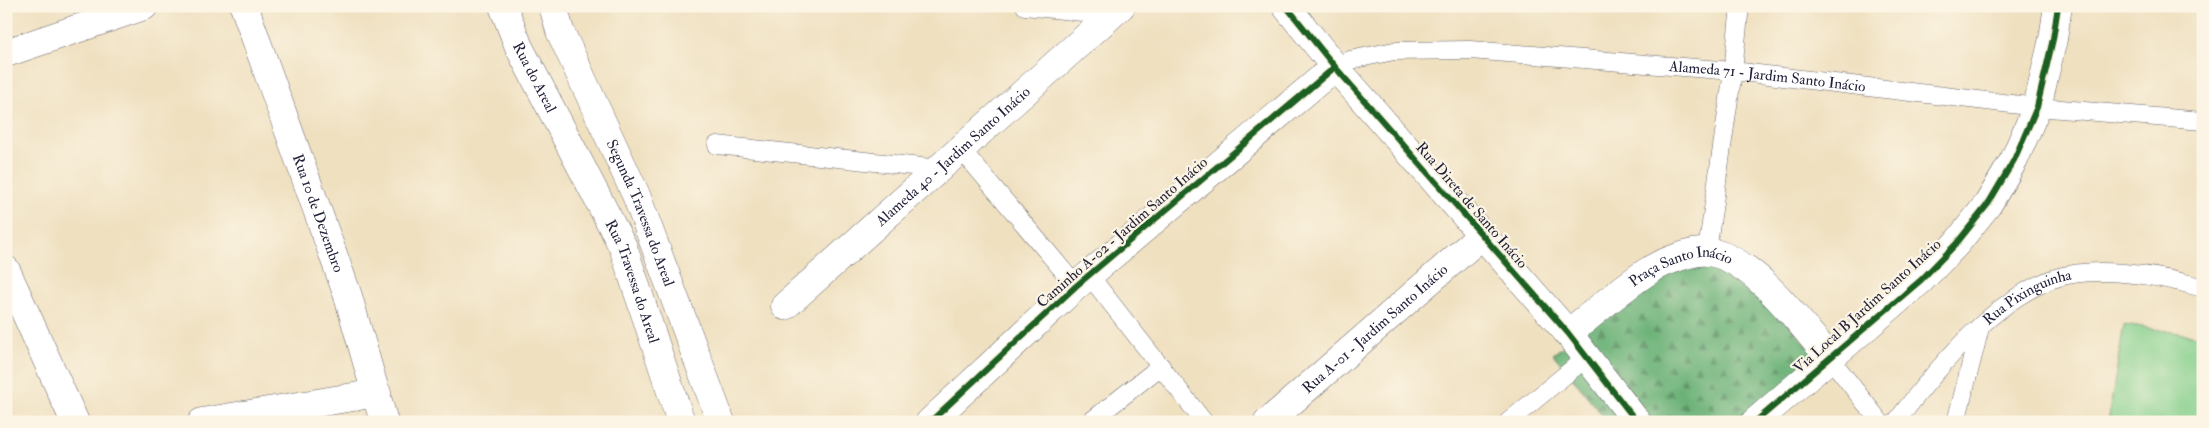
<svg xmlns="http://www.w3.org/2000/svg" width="2209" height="428" font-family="'IM FELL Double Pica',serif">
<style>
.grass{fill:#85cf8c;stroke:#547864}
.forest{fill:url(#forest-firs);stroke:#476a5a}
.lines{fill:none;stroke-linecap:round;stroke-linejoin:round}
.service-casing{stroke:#6a646a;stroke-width:19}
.minor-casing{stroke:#6a646a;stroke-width:29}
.service{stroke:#fff;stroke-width:18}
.minor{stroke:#fff;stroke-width:28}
.cycleway-casing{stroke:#fcf5e5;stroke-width:9}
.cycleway{stroke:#1b5e20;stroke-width:6}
.labels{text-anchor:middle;stroke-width:4.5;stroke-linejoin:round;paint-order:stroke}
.street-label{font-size:15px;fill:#22223b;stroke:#fcf5e5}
</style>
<defs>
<pattern id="forest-firs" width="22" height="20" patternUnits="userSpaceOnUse" patternTransform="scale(1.25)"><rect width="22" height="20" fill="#6cb278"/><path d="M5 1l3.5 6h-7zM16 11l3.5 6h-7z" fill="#589064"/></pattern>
</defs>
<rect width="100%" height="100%" fill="#fcf5e5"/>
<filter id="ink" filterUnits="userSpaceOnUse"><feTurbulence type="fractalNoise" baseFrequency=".02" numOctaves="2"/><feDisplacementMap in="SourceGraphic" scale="10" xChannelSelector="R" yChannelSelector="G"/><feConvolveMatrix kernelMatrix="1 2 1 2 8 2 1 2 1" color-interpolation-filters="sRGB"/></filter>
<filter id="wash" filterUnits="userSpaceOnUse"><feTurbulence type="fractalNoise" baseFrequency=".0096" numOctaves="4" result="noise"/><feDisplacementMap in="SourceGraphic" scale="20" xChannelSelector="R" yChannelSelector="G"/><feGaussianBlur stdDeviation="1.12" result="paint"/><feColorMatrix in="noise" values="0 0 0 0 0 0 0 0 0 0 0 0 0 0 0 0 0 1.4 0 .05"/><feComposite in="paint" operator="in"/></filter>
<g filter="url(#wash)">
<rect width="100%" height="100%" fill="#efe0c0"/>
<polygon class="grass" points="2124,324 2203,337 2203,422 2108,422"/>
<polygon class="forest" points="1709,261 1747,274 1825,366 1753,422 1608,422 1553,354 1653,279"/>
</g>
<g filter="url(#ink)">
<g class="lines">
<defs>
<g id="service">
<polyline points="1025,6 1112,15"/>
<path id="s1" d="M1335,67L1350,60L1394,51L1470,50L1733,71L2037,107L2203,121"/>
<polyline points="717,145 940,169"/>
<polyline points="961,149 1076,286"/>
<polyline points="1707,251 1733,71 1740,6"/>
<polyline points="1089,275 1204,422"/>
<polyline points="1830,358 1880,422"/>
<polyline points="1090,422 1161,366"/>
<polyline points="1508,422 1587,357"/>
<path id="s2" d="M1896,422C1934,372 1987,307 2045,282C2088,263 2159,275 2203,288"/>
<polyline points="1956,422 1980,328"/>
</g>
<g id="minor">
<path id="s3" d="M244,6L348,296L384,422"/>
<path id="s4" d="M503,6L519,47L623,247L681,422"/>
<path id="s5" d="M553,6L560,31L636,195L721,422"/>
<polyline points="1286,6 1335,67 1568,333 1637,422"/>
<polyline points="6,53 144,6"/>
<polyline points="6,270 75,422"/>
<path id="s6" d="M785,306L1121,6"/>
<path id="s7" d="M1568,333C1595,313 1621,288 1650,270C1663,262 1693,250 1708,252C1753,257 1801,325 1830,358"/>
<polyline points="202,422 377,393"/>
<polyline points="930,422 1076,286 1335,67"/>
<path id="s8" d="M1268,422L1482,235"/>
<polyline points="1755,422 1921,280 1956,244 1988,204 2014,160 2037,107 2053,39 2058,6"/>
</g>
</defs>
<use href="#service" class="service-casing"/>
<use href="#minor" class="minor-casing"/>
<use href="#service" class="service"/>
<use href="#minor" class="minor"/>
<defs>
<g id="cycleway">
<polyline points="1286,6 1335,67 1568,333 1637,422"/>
<polyline points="930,422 1076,286 1335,67"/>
<polyline points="1755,422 1921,280 1956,244 1988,204 2014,160 2037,107 2053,39 2058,6"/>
</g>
</defs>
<use href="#cycleway" class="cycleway-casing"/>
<use href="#cycleway" class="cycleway"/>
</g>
</g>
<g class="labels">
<g class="street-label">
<text dy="5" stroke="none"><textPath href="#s4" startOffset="78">Rua do Areal</textPath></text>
<text dy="5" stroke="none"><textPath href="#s1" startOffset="436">Alameda 71 - Jardim Santo Inácio</textPath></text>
<text dy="5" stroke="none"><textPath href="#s6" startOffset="225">Alameda 40 - Jardim Santo Inácio</textPath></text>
<text transform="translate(1472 205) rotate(49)" y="5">Rua Direta de Santo Inácio</text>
<text dy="5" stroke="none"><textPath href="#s5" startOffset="225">Segunda Travessa do Areal</textPath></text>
<text dy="5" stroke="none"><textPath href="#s3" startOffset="220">Rua 10 de Dezembro</textPath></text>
<text transform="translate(1122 232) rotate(-41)" y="5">Caminho A-02 - Jardim Santo Inácio</text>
<text dy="5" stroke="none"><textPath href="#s7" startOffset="135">Praça Santo Inácio</textPath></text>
<text dy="5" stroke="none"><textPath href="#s4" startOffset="305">Rua Travessa do Areal</textPath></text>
<text dy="5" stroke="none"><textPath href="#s2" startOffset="184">Rua Pixinguinha</textPath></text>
<text transform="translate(1867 306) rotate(-42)" y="5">Via Local B Jardim Santo Inácio</text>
<text dy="5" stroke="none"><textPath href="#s8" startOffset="142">Rua A-01 - Jardim Santo Inácio</textPath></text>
</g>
</g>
<rect width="2209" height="428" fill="none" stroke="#fcf5e5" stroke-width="25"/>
</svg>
